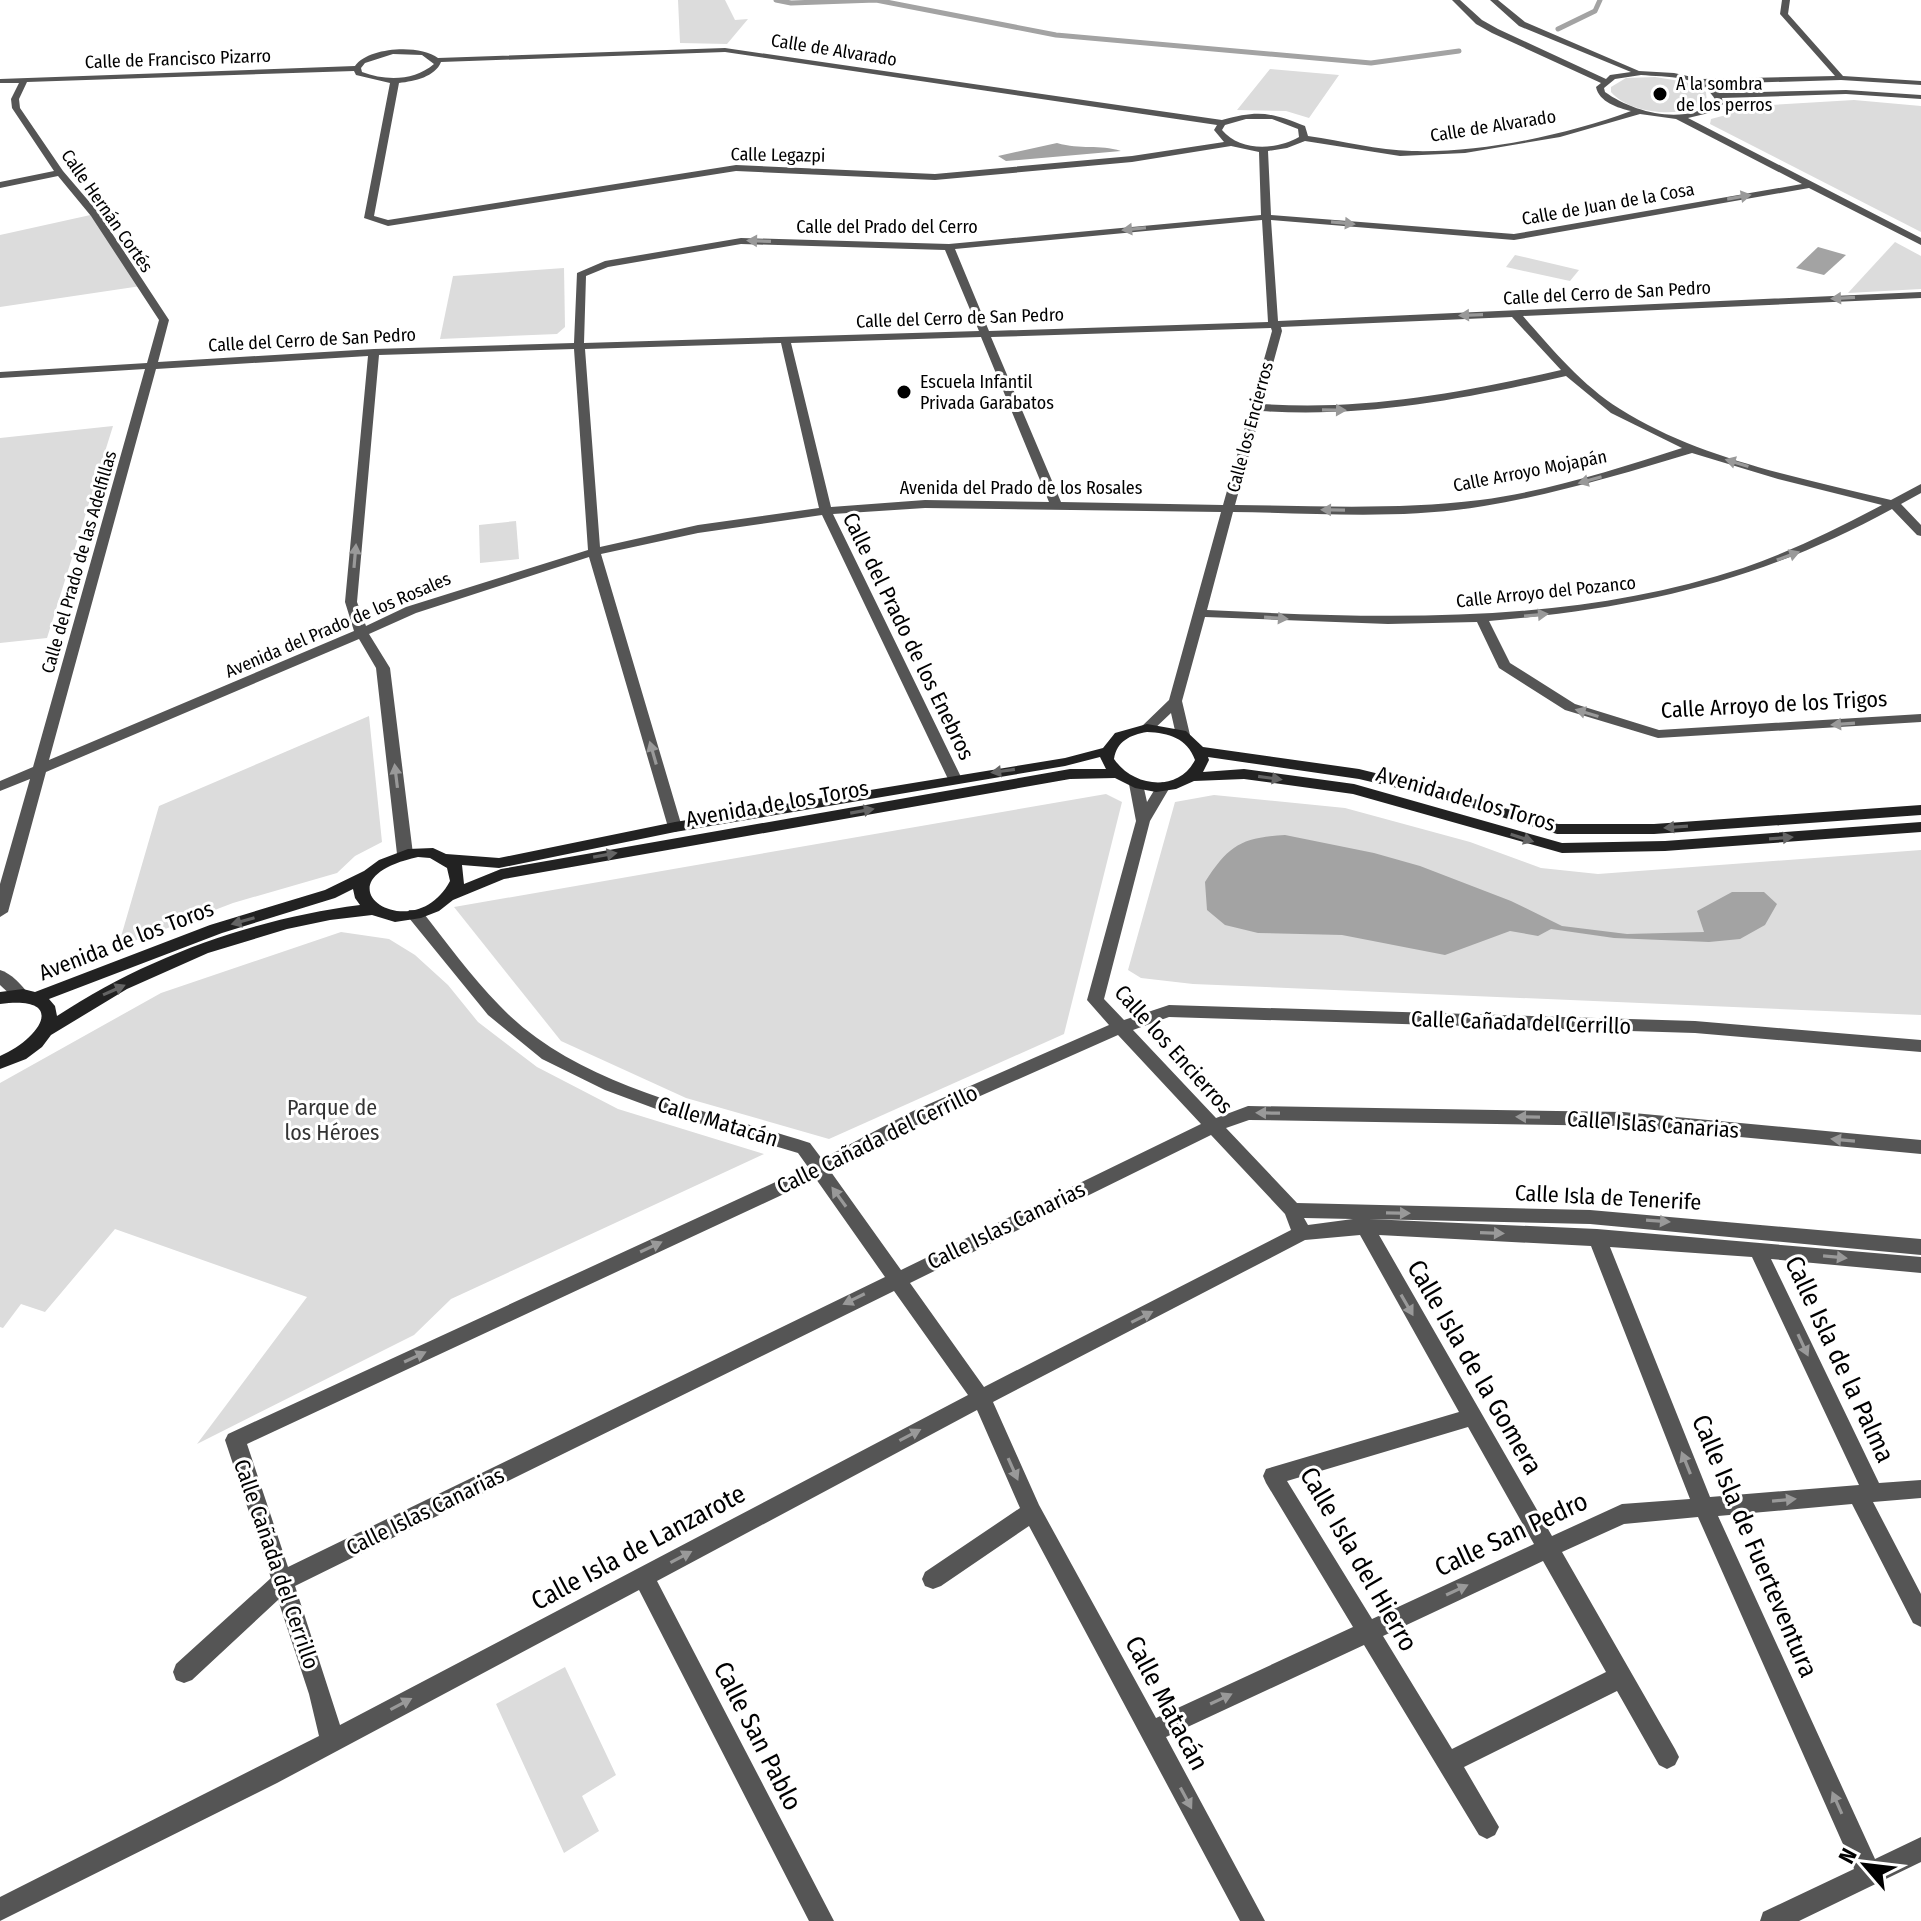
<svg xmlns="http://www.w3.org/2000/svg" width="1921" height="1921" font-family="'Fira Sans Condensed',sans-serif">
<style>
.green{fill:#dcdcdc}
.water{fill:#a3a3a3}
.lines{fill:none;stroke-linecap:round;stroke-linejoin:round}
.stream{stroke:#a3a3a3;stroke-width:5}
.street{fill:#555;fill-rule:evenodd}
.secondary{fill:#222;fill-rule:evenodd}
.oneway{fill:#999}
.oneway2{fill:#646464}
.poi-dot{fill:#000;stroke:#fff;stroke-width:3}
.labels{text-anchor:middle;stroke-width:6;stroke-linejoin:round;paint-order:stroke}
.far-street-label{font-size:18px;fill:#000;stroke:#fff}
.far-poi-label{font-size:18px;fill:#000;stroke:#fff;text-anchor:start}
.street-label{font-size:22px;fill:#000;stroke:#fff}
.park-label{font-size:22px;fill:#333;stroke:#fff}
.near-street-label{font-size:26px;fill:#000;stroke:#fff}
</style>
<rect width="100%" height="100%" fill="#fff"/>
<g class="green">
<polygon points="678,0 725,0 735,20 748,19 727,44 680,43"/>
<polygon points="1270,69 1339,75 1309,118 1286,111 1237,110"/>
<path d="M1655,77L1686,82L1706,92L1707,103C1682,118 1631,115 1611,92V87L1626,78Z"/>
<polygon points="1854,100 1921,106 1921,232 1710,124 1711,119 1726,115 1736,107"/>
<polygon points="95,214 141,286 0,307 0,235"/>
<polygon points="1895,242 1921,256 1921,289 1848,293"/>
<polygon points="1515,255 1579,270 1570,281 1506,267"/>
<polygon points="564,268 565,327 557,334 440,339 453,276"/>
<polygon points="113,426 47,638 0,643 0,438"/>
<polygon points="516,521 519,559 480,563 479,525"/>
<polygon points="369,716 382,842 355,856 337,873 233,903 118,947 159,806"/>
<polygon points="1106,794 1122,802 1064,1034 829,1139 686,1098 561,1041 454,907"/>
<polygon points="1214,795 1345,808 1470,842 1541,868 1598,874 1921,850 1921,1015 1193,984 1141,978 1128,970 1175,802"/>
<polygon points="341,932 389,939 415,955 448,985 478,1022 537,1067 618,1109 764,1154 451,1299 414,1335 197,1444 307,1297 115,1229 45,1312 21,1304 3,1328 0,1327 0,1083 161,993"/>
<polygon points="565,1667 616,1775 582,1796 599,1831 564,1853 496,1704"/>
</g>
<g class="water">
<path d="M1057,143C1081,150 1099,144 1121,151L1006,161L998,156Z"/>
<polygon points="1818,247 1846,255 1824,275 1796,268"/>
<path d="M1285,835L1374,853L1420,866L1511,901L1562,926L1627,934L1704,932L1697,911L1732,892H1764L1777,904L1765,925L1740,939L1709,942L1614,938L1551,929L1538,936L1510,931L1445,955L1342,935L1258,933L1225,925L1207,910L1205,882C1229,845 1241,838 1285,835Z"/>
</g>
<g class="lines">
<g class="stream">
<polyline points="776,0 791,3 876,0 1056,35 1371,63 1459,51"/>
<polyline points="1558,29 1595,11 1600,0"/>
</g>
<g class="street">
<path d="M1452,0H1460L1482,20L1498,29L1606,79L1610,75L1631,72L1519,26L1490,0H1498L1525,22L1639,71L1674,73L1701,79L1835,76L1780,14L1782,0H1790L1788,14L1843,76L1921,81V85L1841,80L1710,84L1720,93L1846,90L1921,95V99L1846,94L1722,98L1723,104L1713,112L1688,118L1921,238V245L1809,188L1514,240L1271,220L1278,321L1921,292V298L1523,316C1552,349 1582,385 1620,409C1699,459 1801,478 1891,500L1921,484V493L1901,504L1921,525V536L1917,535L1892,509C1758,582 1640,608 1489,621L1510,663L1575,704L1659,730L1921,714V722L1658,738L1565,710L1499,668L1477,622L1388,624L1205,617L1182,701L1190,735L1183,739L1176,735L1171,713L1152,731L1147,732L1140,728L1169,700L1221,512L925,508L833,514L962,779L955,784L948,779L822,515L698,533L601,554L682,827L680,830L675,832L668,827L589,557L416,613L369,634L390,668L413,854L410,858L405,859L397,854L376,668L359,639L46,772L8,912L0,917V884L30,779L0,791V781L33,767L145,369L0,378V372L147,363L159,320L91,216L58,176L0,188V182L54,171L12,108L11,99L19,83H0V79L355,66C368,47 420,44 438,58L725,48L1222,120C1258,110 1270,112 1305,126L1308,136C1343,141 1377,150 1412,151C1482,153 1566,135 1631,111C1618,108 1599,102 1596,87L1601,83L1492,33L1476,24ZM725,52L1217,125L1214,130L1224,142L1132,156L935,174L736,165L388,220L374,216L399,83C415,81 435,77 441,62ZM393,54L422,55L434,64C414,81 386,81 362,72L361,68L365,63ZM354,71L356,75L390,83L364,218L388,226L736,171L935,180L1132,162L1231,146L1259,152L1261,215L949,244L741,238L605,261L577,273L574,343L374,349L158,362L169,320L98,212L63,171L20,108L19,99L27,82ZM1641,75C1666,77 1703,75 1716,101C1686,126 1634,113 1605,92L1604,88L1615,79ZM1640,114L1676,119L1802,184L1514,234L1271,215L1268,151L1287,148L1305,141L1400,156L1465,153L1560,137ZM1246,119H1272L1298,129L1299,137C1277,150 1240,152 1222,130L1225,125ZM1262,220L1268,322L989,331L955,249ZM741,244L945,250L979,331L584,343L586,276L608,267ZM1512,317L1561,370C1461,393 1365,411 1262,404L1282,331L1281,327ZM1271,328L1272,331L1223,505L1061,502L991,337ZM981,337L1049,502L925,500L831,507L791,343ZM781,343L819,508L698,525L600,547L585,349ZM574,349L588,550L406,607L366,626L357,602L379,355ZM368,356L345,602L354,631L49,760L156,369ZM1566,376L1611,413L1682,448C1616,469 1549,491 1480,500C1398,510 1317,506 1235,505L1261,411C1366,418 1464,399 1566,376ZM1692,453L1778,479L1882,505C1837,529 1792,551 1743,568C1571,625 1386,619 1207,610L1233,512C1316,513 1402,520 1484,506C1555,494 1623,474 1692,453Z"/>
<path d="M1136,779L1143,784L1147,802L1158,784L1163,782L1170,787L1150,821L1104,999L1124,1020L1169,1005L1695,1021L1921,1040V1052L1695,1033L1169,1017L1133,1030L1216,1118L1248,1106L1623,1112L1921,1140V1154L1623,1126L1249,1120L1226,1128L1297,1203L1590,1210L1921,1239V1255L1590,1224L1369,1219L1597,1229L1921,1257V1273L1771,1259L1879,1483L1921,1480V1498L1873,1502L1921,1594V1627L1913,1623L1852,1504L1718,1516L1875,1859L1921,1837V1862L1799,1921H1760L1763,1912L1854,1869L1698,1517L1624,1524L1562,1552L1675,1749L1679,1757L1675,1765L1667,1769L1659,1765L1617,1691L1464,1767L1499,1827L1495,1835L1487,1839L1479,1835L1364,1645L1166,1737L1265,1921H1240L1029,1526L941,1586L933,1589L925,1586L922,1579L925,1572L1020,1508L977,1410L657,1581L834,1921H809L639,1590L277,1783L0,1921V1897L319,1736L309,1694L278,1600L192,1680L184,1683L176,1680L173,1672L176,1664L271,1578L225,1440L228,1434L808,1167L798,1153L675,1116L605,1090L542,1059L488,1015L409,918L407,914L409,910H421C446,942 471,976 499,1005C576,1087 708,1110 810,1143L822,1159L913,1111L1109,1025L1087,1000L1136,821L1129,784ZM1118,1035L1201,1124L901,1270L831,1172L926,1120ZM1211,1135L1285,1214L1291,1230L984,1387L910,1283ZM816,1179L885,1277L288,1567L247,1444ZM1304,1218L1353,1219L1308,1225ZM1360,1235L1459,1412L1266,1469L1263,1476L1266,1483L1353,1627L1156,1718L1039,1505L993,1402L1305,1240ZM1379,1235L1591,1246L1690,1499L1622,1504L1552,1536ZM1610,1247L1752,1257L1859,1485L1710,1497ZM894,1291L968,1395L340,1725L295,1586ZM1468,1427L1534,1544L1372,1619L1287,1481ZM1543,1561L1606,1672L1452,1749L1383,1636Z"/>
<path d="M0,970C11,973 23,986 29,995L27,999H15L0,985Z"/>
</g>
<path class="secondary" d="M1147,724L1186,731L1203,747L1359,769L1448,791L1558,824H1654L1921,805V815L1654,834H1557L1440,798L1359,779L1208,757L1209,760L1203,772L1244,769L1354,784L1562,843L1665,841L1921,822V832L1665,851L1562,853L1353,794L1244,779L1194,781L1176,789L1156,792L1135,788L1115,778L1070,779L504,879L453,900L439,911L421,918L395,922L372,915L330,920L287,929L208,953L127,989L51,1035L42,1047L26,1059L0,1069V1056C40,1039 69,995 0,1004V992L23,989L35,992L210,925L325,890L364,871L379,860L408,849L433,848L446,854L499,858L675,822L1065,758L1103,748L1115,733ZM1147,732C1169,733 1187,738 1195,760C1178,793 1133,787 1114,759C1117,741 1130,735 1147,732ZM1100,757L1106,769H1070L501,869L464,884L462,865L499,868L675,832L1065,766ZM418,857L430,858L447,868L450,881C413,951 309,881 418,857ZM353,889L355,898L360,905C253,919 148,956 57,1016L55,1006L49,999L222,933L335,898Z"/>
</g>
<defs><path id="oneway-solid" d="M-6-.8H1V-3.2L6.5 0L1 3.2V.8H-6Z" transform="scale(2)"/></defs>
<g class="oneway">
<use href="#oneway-solid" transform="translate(1739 197) rotate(-10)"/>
<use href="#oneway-solid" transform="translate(1343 223) rotate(5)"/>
<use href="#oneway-solid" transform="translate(1134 229) rotate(174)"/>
<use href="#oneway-solid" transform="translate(759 241) rotate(-178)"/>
<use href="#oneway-solid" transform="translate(1843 298) rotate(177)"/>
<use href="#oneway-solid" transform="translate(1471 315) rotate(178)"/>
<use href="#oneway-solid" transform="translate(1334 410) rotate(1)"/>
<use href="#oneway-solid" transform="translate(1737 463) rotate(-163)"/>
<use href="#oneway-solid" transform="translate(1590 480) rotate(164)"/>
<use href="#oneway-solid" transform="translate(1333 510) rotate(-179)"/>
<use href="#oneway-solid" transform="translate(355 556) rotate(-85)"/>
<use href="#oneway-solid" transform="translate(1788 556) rotate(-20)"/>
<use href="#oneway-solid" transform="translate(1536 615) rotate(-5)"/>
<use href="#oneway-solid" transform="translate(1276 618) rotate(4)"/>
<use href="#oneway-solid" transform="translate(1587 713) rotate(-163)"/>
<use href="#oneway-solid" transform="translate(1843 724) rotate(176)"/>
<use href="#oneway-solid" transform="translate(653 753) rotate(-106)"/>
<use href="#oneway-solid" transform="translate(396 776) rotate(-97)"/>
<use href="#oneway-solid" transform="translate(1268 1113) rotate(-179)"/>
<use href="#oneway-solid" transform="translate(1528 1117) rotate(-179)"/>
<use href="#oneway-solid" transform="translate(1843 1140) rotate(-175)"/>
<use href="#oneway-solid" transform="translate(839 1197) rotate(-126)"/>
<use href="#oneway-solid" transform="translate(1398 1213) rotate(1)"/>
<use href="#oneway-solid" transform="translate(1658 1221) rotate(4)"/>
<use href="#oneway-solid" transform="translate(1492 1233) rotate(2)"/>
<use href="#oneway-solid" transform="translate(651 1247) rotate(-25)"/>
<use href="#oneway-solid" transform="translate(1835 1257) rotate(5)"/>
<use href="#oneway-solid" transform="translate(854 1299) rotate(154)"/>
<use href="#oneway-solid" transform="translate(1407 1305) rotate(60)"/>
<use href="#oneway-solid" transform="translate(1142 1317) rotate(-27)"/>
<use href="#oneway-solid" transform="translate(1803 1345) rotate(65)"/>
<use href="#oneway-solid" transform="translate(415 1357) rotate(-25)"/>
<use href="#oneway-solid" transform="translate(910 1435) rotate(-28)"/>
<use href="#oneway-solid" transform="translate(1686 1463) rotate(-112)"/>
<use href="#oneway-solid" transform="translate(1013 1469) rotate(66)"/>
<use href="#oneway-solid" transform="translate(1784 1500) rotate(-5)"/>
<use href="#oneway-solid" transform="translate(681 1557) rotate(-28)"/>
<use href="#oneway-solid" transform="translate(1457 1590) rotate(-25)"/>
<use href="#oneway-solid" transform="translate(1221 1699) rotate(-25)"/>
<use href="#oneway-solid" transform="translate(401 1704) rotate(-28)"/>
<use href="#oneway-solid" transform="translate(1186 1798) rotate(62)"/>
<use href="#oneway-solid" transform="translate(1837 1803) rotate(-114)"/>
</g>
<g class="oneway2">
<use href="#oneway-solid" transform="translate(1003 771) rotate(172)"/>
<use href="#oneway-solid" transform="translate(1270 778) rotate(8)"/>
<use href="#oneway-solid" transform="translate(862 811) rotate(-10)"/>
<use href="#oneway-solid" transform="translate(1676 827) rotate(176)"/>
<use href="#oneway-solid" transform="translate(1522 838) rotate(18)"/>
<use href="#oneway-solid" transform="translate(1781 838) rotate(-4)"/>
<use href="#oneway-solid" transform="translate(605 855) rotate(-10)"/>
<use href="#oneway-solid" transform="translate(243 921) rotate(164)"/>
<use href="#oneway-solid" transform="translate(114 990) rotate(-24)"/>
</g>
<g class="poi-dot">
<circle cx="1660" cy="94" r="8"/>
<circle cx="904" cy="392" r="8"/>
</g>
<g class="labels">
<g class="far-street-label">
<text transform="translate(834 50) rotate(9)" y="6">Calle de Alvarado</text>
<text transform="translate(178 59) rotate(-2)" y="6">Calle de Francisco Pizarro</text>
<text transform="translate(1493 126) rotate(-9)" y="6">Calle de Alvarado</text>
<text transform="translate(778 155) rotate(1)" y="6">Calle Legazpi</text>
<text transform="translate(1608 204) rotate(-10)" y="6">Calle de Juan de la Cosa</text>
<text transform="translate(107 211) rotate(55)" y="6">Calle Hernán Cortés</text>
<text x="887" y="233">Calle del Prado del Cerro</text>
<text transform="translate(1607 293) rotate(-3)" y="6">Calle del Cerro de San Pedro</text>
<text transform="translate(960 318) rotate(-2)" y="6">Calle del Cerro de San Pedro</text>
<text transform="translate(312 340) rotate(-3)" y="6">Calle del Cerro de San Pedro</text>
<text transform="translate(1250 427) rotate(-75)" y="6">Calle los Encierros</text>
<text transform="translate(1530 471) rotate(-11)" y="6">Calle Arroyo Mojapán</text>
<text x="1021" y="494">Avenida del Prado de los Rosales</text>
<text transform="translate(79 562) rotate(-74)" y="6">Calle del Prado de las Adelfillas</text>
<text transform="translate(1546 592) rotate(-6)" y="6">Calle Arroyo del Pozanco</text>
<text transform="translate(338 625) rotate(-23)" y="6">Avenida del Prado de los Rosales</text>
</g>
<g class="far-poi-label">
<text x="1676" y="90">A la sombra<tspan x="1676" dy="21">de los perros</tspan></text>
<text x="920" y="388">Escuela Infantil<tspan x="920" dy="21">Privada Garabatos</tspan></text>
</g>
<g class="street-label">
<text transform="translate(909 636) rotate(64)" y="8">Calle del Prado de los Enebros</text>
<text transform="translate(1774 704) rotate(-3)" y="8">Calle Arroyo de los Trigos</text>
<text transform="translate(1466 798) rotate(16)" y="8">Avenida de los Toros</text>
<text transform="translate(777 803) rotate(-10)" y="8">Avenida de los Toros</text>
<text transform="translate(126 940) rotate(-21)" y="8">Avenida de los Toros</text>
<text transform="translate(1521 1022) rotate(2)" y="8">Calle Cañada del Cerrillo</text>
<text transform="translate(1174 1049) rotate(48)" y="8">Calle los Encierros</text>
<text transform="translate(718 1121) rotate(17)" y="8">Calle Matacán</text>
<text transform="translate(1653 1124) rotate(4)" y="8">Calle Islas Canarias</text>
<text transform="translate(877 1139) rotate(-26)" y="8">Calle Cañada del Cerrillo</text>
<text transform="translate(1608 1197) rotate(3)" y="8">Calle Isla de Tenerife</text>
<text transform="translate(1006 1225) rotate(-26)" y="8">Calle Islas Canarias</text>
<text transform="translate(425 1511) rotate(-26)" y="8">Calle Islas Canarias</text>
<text transform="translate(277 1564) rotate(71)" y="8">Calle Cañada del Cerrillo</text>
</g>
<g class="park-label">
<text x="332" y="1115">Parque de<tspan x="332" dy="25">los Héroes</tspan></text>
</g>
<g class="near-street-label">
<text transform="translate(1840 1359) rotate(65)" y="9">Calle Isla de la Palma</text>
<text transform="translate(1475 1367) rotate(60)" y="9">Calle Isla de la Gomera</text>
<text transform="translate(1511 1534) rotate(-25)" y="9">Calle San Pedro</text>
<text transform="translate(1755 1546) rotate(67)" y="9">Calle Isla de Fuerteventura</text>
<text transform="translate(638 1547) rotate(-28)" y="9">Calle Isla de Lanzarote</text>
<text transform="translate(1359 1559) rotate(60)" y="9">Calle Isla del Hierro</text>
<text transform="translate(1167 1703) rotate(62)" y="9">Calle Matacán</text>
<text transform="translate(758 1736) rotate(63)" y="9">Calle San Pablo</text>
</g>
</g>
<g transform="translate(1865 1865) rotate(298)" stroke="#ffffff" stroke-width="6" paint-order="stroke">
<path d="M0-6L14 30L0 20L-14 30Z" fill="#000000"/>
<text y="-12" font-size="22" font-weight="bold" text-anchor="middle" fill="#000000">N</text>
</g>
</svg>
